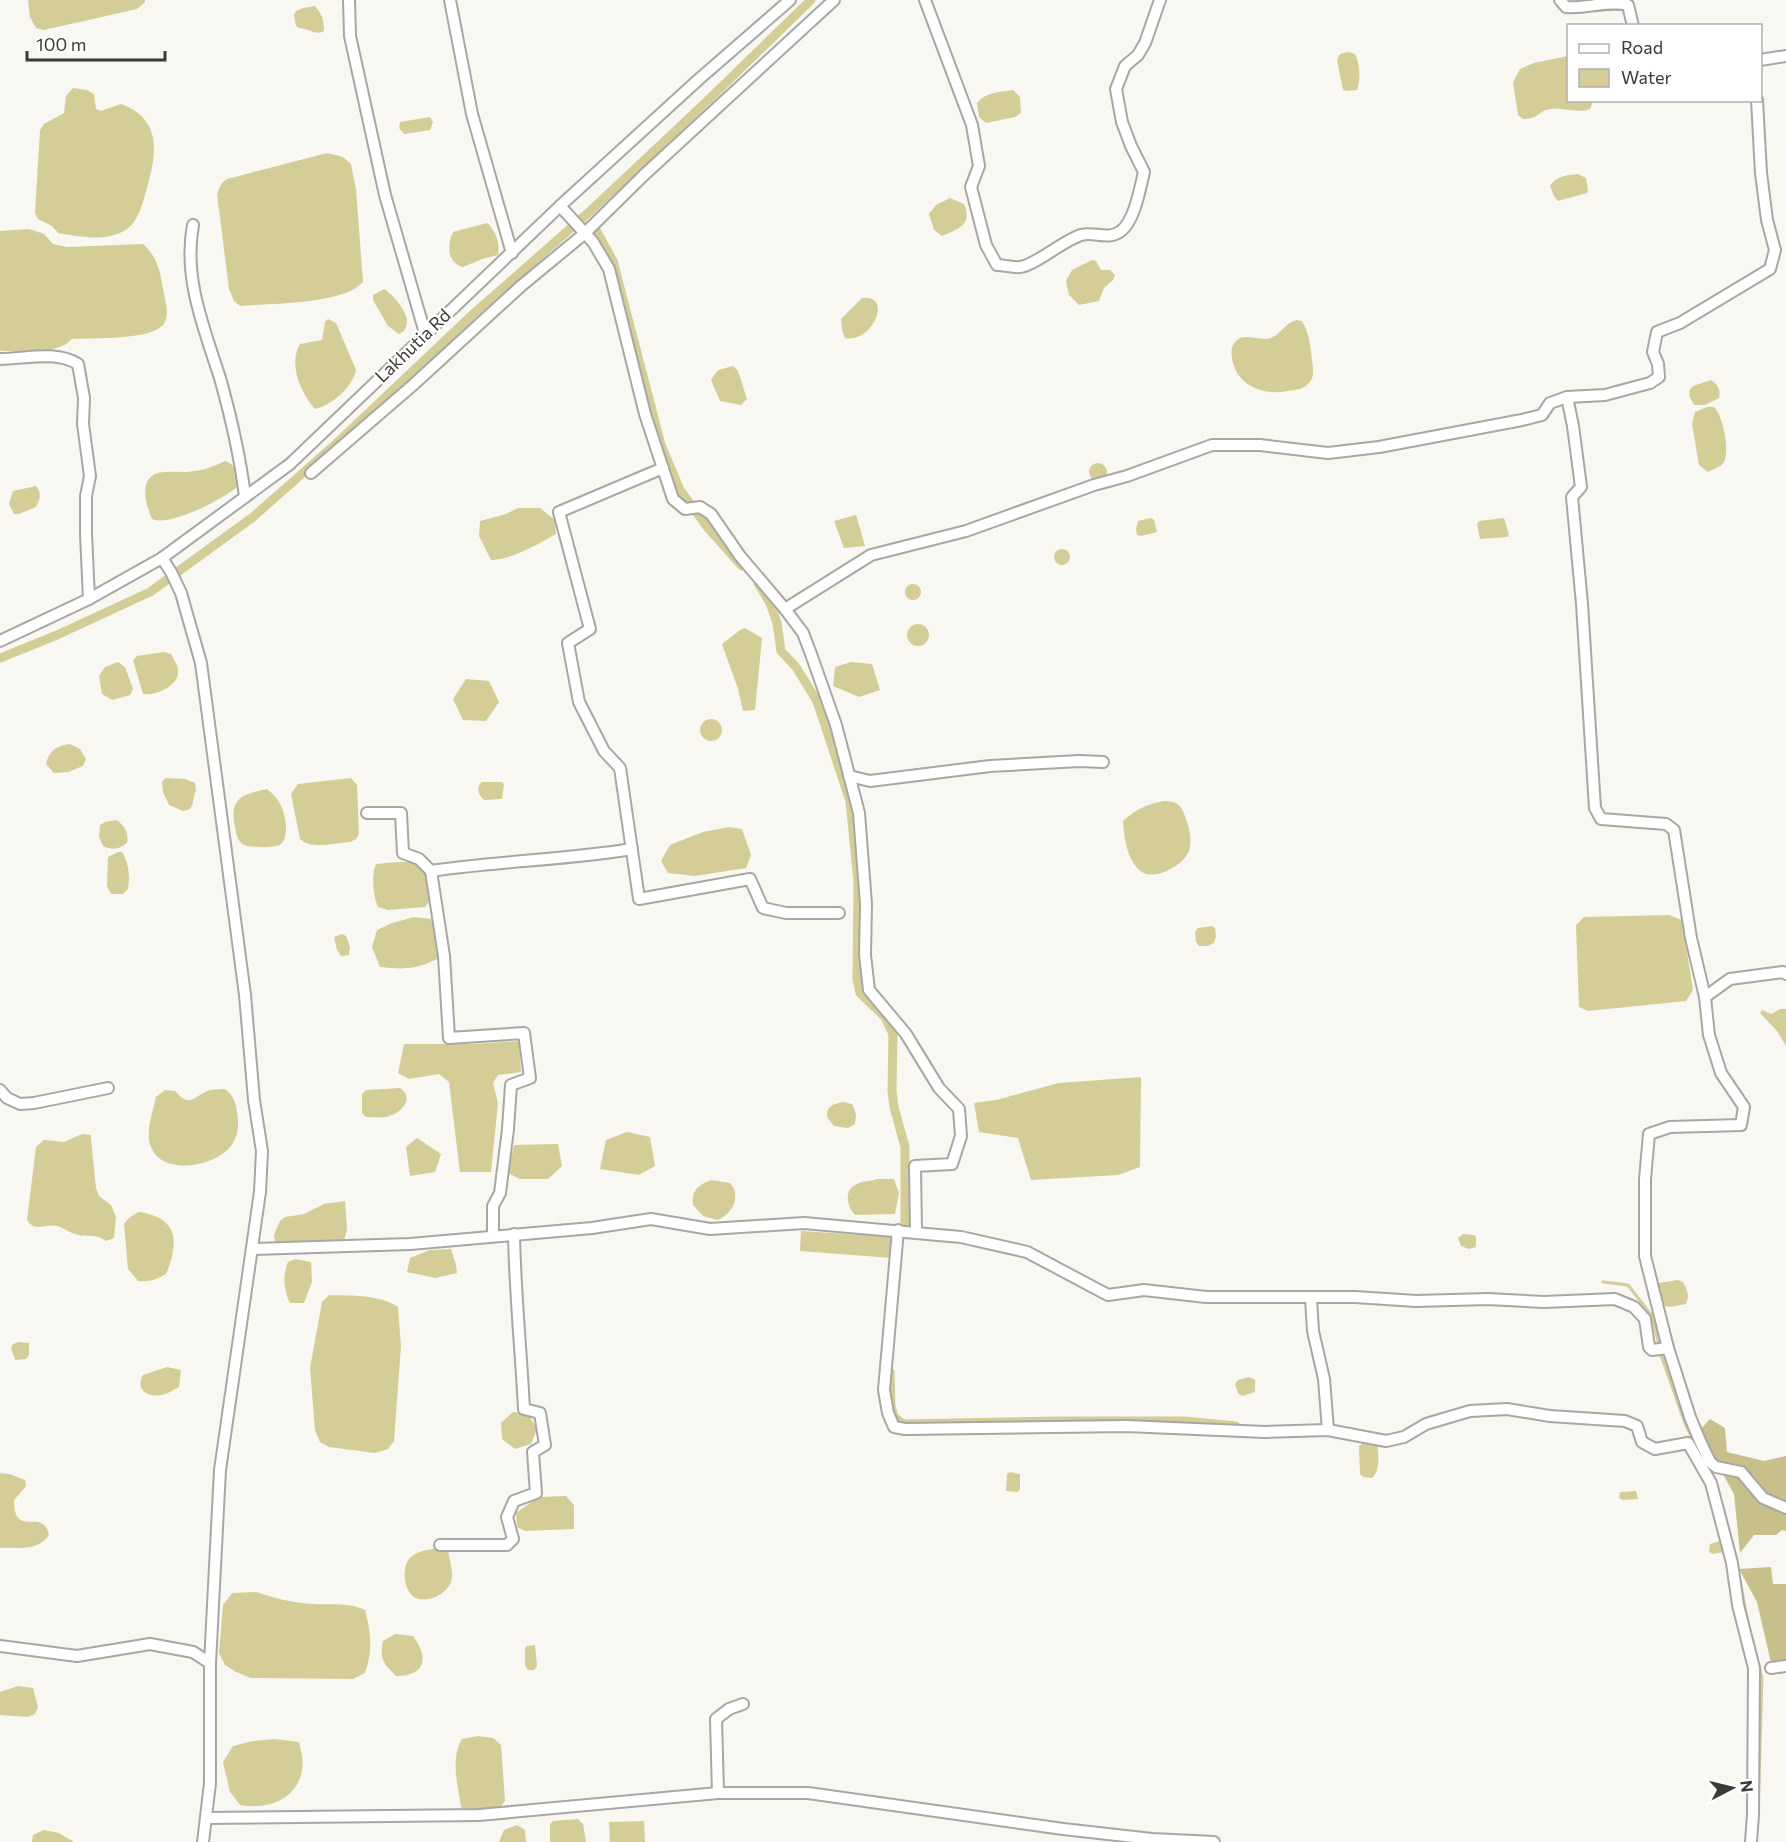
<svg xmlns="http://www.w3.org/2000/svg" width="1786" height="1842" font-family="Commissioner,sans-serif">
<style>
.forest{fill:#c8c08a}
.water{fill:#d5cd97}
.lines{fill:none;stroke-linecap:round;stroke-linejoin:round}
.stream{stroke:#d5cd97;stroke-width:3}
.canal{stroke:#d5cd97;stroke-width:9}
.minor-casing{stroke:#a8a7a3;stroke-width:14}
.minor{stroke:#fff;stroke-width:10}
.labels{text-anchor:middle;stroke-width:4.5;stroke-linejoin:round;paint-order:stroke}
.street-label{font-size:18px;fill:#3b3a38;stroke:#fff}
</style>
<rect width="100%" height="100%" fill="#f8f7f2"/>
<g class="forest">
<polygon points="1710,1419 1725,1428 1727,1452 1764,1461 1786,1456 1786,1531 1782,1530 1776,1535 1754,1535 1740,1553 1734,1494 1699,1431"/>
<polygon points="1771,1567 1773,1584 1786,1584 1786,1662 1771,1663 1757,1602 1739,1569"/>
</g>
<g class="water">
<polygon points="28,0 145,0 145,2 137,9 44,30 36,28 30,17"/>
<path d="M315,6C322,14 324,20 324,31C316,36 308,28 299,28L296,26L294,15L296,11L303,8Z"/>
<path d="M1348,52L1355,54C1360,65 1361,78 1357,90L1347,91L1343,90L1337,60L1340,54Z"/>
<path d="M1568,56V100L1593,101L1590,109C1578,114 1564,107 1550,109C1538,111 1539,119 1523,119L1518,115L1513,82L1520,69L1534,63Z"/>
<path d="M73,88L87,90L94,94L96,109L101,111L121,104C165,120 156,159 145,195C141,209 136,226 122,232C102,242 78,236 58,233L52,226L38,219L35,213L40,130L44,124L64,113L66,96Z"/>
<path d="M1013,90L1020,97L1021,113L1015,117L986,123L979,117L977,103C986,92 1000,92 1013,90Z"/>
<polygon points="430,117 433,122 430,130 404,134 399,128 400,122"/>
<path d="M327,153L343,157L351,164L356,189L363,282C342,305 271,303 240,306L234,301L229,289L217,194L221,184L227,179Z"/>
<path d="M1578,174L1586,178L1588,190L1587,193L1558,201L1554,196L1550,186C1556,176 1567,175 1578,174Z"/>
<path d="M950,198L964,204C973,225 958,229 942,236L934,230L929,214L936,205Z"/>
<path d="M487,223C496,231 500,243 498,255L482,259L463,267C447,263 447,245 453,232Z"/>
<path d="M29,229L44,234L53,244L67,247L143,244C159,259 160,272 164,294C166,304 170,316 163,325C151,340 92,338 72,339C57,356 21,350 0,351V231Z"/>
<polygon points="1092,260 1096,261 1101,270 1110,270 1115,275 1113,280 1104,288 1099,301 1079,305 1069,295 1066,281 1072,270"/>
<path d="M384,289C393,294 407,311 407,322C407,324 405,330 404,331L399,334L388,326L373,300V295Z"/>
<path d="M862,298C894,294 872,344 845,338L842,330L841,319Z"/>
<path d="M328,319L336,323L356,370C352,388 332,405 315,409C301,393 288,364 300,344L322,340L325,322Z"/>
<path d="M1297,320L1302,321C1309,333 1311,347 1312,361C1313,368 1315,377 1309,383C1304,389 1296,390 1288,391C1264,396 1236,386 1232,358C1231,352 1231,346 1236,341C1245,332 1260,342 1271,338C1281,334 1286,322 1297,320Z"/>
<polygon points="733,366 738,371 747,399 741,405 720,401 711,380 718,370"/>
<path d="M1711,380C1718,384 1721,391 1719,398L1705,405H1694L1689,395L1690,389L1693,386Z"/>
<path d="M1707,407H1714C1723,415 1730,452 1724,462C1720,468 1713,469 1708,472L1699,465L1692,424L1695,412Z"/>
<path d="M225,461C237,465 239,475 238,486C224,499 170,527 152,519C144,501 138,473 165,472C175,471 184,473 194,471C205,470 215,466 225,461Z"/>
<circle cx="1098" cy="472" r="9"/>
<path d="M36,486C42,494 40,499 36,507L19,514H14L9,504L13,491Z"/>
<path d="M518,508H540L555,520L556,534C536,545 514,559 491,560L479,536L480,521L506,514Z"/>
<polygon points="856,515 865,546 844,548 834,521"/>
<polygon points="1151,518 1154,520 1157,532 1141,536 1137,535 1136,529 1138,521"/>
<polygon points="1504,518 1509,535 1507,537 1480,539 1477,524 1479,521"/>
<circle cx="1062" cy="557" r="8"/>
<circle cx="913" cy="592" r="8"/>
<circle cx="918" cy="635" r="11"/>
<polygon points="745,628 762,638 755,710 743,711 738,689 722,644 740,630"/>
<path d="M164,652L171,654C174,660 179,667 178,673C177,687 154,696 143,694L133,660L137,656Z"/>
<polygon points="118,662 125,667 133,689 130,695 112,700 102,694 99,676 105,667"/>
<polygon points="851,662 872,664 880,690 859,697 833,686 835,667"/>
<polygon points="466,679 489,681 499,702 486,721 463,720 453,699"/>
<circle cx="711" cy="730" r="11"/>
<path d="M70,744L80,749L86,759L83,766L68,772L54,773L46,764C49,750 57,746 70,744Z"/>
<path d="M165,778L185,779L195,783L196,791C193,797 194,803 190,809L183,811L169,805L163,792L162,782Z"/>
<path d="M351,778L357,785L359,834L356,839L350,842C335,843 311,850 300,839L291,794L298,784Z"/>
<path d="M482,782H501L504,784L502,799L484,800C478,795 476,787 482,782Z"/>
<path d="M267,789C280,799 284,809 286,825C286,830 286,838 282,843C278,849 248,848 242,844C237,839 236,833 235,827C229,798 242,794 267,789Z"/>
<path d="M1164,801C1178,801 1182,806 1186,819C1190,830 1192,840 1189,851C1184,865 1155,881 1142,872C1127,862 1124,837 1123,821C1136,809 1147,804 1164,801Z"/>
<path d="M116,820C125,825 129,834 127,843C119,850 112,850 103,846L99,837L100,825L105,822Z"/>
<polygon points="729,827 742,829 751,855 746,868 695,876 668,873 661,861 670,845 703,832"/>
<path d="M118,852H122C129,864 130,877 128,889L123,894H111L107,886L108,857Z"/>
<path d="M397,862H418L428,870L432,898L425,907L388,910L378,907C373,895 371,876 376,864Z"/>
<polygon points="1669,915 1682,920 1693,990 1686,1001 1588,1011 1579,1007 1576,925 1584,917"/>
<path d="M414,917L431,919L439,940L441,957C418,969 406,970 380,967L372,947L377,930L392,923Z"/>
<polygon points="1212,926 1215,928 1216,936 1214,943 1208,946 1199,946 1196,942 1195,932 1198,928"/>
<polygon points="342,934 346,936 350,947 349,955 341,956 337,950 334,937"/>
<polygon points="1780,1009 1786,1009 1786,1046 1777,1031 1760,1013 1762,1010 1771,1014"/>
<polygon points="519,1041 521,1072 498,1075 493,1083 498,1103 491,1172 460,1172 449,1082 439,1074 409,1079 398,1073 404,1044 474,1044"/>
<polygon points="1141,1077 1140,1167 1118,1175 1031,1180 1018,1138 979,1132 974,1103 996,1100 1059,1083"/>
<path d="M400,1088C416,1099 400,1114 386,1117C379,1118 372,1117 366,1117L362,1113V1094L366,1090Z"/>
<path d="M225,1089C233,1095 236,1102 237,1112C239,1124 239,1137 230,1147C214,1167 162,1176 151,1147C145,1133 153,1111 156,1097L165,1090L175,1091C191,1109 193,1096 210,1090C215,1089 220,1089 225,1089Z"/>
<path d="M843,1102L852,1104L856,1114L855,1124L848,1128L834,1126L827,1117C826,1106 833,1104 843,1102Z"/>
<polygon points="627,1132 650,1137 655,1166 639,1175 600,1169 606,1140"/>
<path d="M82,1134L91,1135V1139L96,1188L99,1196L111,1205L116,1217L114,1238L106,1241C96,1233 86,1238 75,1234C69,1232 63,1228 57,1226C46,1223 35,1233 27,1220L36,1147L44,1140L64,1142Z"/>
<polygon points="417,1138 441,1154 435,1172 410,1176 406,1147"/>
<polygon points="558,1144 562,1166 548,1179 520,1179 508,1173 514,1145"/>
<path d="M877,1179H894L899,1193L895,1214L855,1215C847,1206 843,1190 857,1184C862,1181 871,1181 877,1179Z"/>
<path d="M711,1180L730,1183C742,1196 732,1215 717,1220L703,1216L693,1205C691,1191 698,1185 711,1180Z"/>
<polygon points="345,1201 347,1229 344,1241 283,1244 275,1241 274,1236 276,1230 280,1221 285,1217 304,1214 324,1204"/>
<path d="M139,1212C179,1218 179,1242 166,1274C156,1280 149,1282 138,1281L128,1269L124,1224L130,1217Z"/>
<polygon points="801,1231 893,1237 892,1258 800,1251"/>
<polygon points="1463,1234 1474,1235 1476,1237 1476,1247 1469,1249 1461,1246 1458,1238"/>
<polygon points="451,1249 456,1265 457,1273 435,1278 407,1272 410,1258 430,1250"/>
<path d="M296,1259L311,1262L312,1282L304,1303H290C284,1291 282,1275 288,1262Z"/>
<path d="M1678,1280L1683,1282C1687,1289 1690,1296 1686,1304C1663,1308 1664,1311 1657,1287L1659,1283Z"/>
<path d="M329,1295C351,1296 379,1294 398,1307L401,1346L394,1441L388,1449L375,1453L329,1447L320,1442L315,1430L310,1368L322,1302Z"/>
<polygon points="18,1342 29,1343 29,1355 26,1359 15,1360 11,1348 13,1344"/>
<path d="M167,1367L181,1370L179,1387C174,1389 170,1393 165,1394C150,1399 134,1391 143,1375Z"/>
<polygon points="1249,1377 1255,1380 1255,1392 1242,1396 1238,1393 1235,1384 1238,1380"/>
<polygon points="513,1412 529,1415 537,1429 531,1444 515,1449 502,1439 501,1423"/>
<path d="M1367,1441L1377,1444C1379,1454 1380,1471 1372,1478L1363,1477L1360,1474L1359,1446Z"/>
<polygon points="1010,1472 1020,1474 1020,1489 1018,1492 1006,1491 1007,1474"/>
<path d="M0,1473L9,1474L25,1480L26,1486L14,1500C14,1540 43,1506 49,1535C37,1552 19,1547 0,1548Z"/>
<polygon points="1636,1491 1638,1499 1623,1500 1619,1498 1620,1492"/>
<polygon points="566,1496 574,1505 574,1529 525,1531 517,1527 516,1513 538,1497"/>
<polygon points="1720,1541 1724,1542 1725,1552 1712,1554 1709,1552 1710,1544"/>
<path d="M442,1548L448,1550C449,1559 453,1570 452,1578C450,1592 430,1604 416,1598C403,1592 401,1565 411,1557C419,1550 432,1549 442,1548Z"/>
<path d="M256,1592C275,1598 292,1603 313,1604C331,1605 349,1602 365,1610C371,1634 373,1650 365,1673L353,1679L251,1678L236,1672L225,1665L219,1653L223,1605L232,1593Z"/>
<path d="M395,1634L413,1636C429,1657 426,1676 396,1676C384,1664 379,1659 383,1641Z"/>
<polygon points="535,1645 537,1666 534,1670 528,1670 525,1665 525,1648 527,1646"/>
<polygon points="18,1686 33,1688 38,1707 35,1714 28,1717 0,1715 0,1692"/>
<path d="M478,1736L493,1738L501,1745L505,1801L499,1809L495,1810H465L461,1807C458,1785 450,1759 462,1739Z"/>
<path d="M274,1739L299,1742C301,1751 304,1761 302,1770C297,1800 267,1810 240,1805L230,1792L223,1762L233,1746L253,1741Z"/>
<polygon points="578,1819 583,1824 586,1842 550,1842 550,1824 553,1821"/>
<polygon points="644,1821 645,1842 610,1842 609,1822"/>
<polygon points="517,1825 525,1830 526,1842 499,1842 504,1830"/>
<polygon points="44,1830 59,1833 74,1842 32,1842 33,1835"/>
</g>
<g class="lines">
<g class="stream">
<polyline points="1603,1282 1628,1285 1652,1316 1659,1345"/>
<polyline points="1660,1352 1686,1426 1694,1441"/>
<polyline points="1716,1484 1734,1550"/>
<polyline points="1740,1580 1749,1629"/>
<polyline points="1752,1639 1762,1678 1758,1814"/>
</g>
<g class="canal">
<polyline points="596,230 613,261 661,445 680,490 708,528 742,566"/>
<polyline points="758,583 770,603 777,623 781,651 796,667 817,701 850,801 858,881 857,979 860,993 885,1017 893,1034 892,1091 894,1107 905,1147 905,1225"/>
<polyline points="0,658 57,635 150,592 253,517 339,441 471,316 588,213 704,104 811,0"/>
<polyline points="890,1372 891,1406 894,1417 903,1424 1058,1421 1184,1421 1236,1426"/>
</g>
<defs>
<g id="minor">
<polyline points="349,0 350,36 385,195 425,333"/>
<polyline points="450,0 472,114 512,253"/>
<path d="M925,0L972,125L979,166L971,187L986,245L997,265C1005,265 1013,268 1020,267C1034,266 1064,240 1081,235C1094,231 1108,241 1121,231C1135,220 1140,188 1144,172L1131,146L1122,122L1116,89L1125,66L1138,55L1145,43L1160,0"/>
<path d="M1560,0L1566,7C1587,9 1607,0 1628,5L1633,26"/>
<polyline points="1760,60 1786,56"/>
<polyline points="560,206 593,242 609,269 645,414 673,499 685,509 700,507 711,514 740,556 785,609 871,555 966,531 1094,485 1127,476 1212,445 1260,445 1328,453 1379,447 1522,420 1542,415 1550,403 1567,397 1605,395 1650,383 1659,377 1658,364 1653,352 1657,332 1680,323 1770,269 1775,250 1767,220 1761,173 1757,100"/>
<path d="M193,225C183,278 204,328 220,378C231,417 240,457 245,496"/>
<path d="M0,359C25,359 55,350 78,364L84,398L83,424L90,476L86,496V534L89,599"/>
<polyline points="1567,397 1573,426 1581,487 1572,497 1582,604 1595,808 1601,819 1666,824 1674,830 1691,938 1705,997 1709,1035 1721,1073 1744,1107 1741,1125 1670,1127 1649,1134 1645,1179 1645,1256 1668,1348 1690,1417 1700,1441 1710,1462 1716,1467 1741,1472 1763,1498 1786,1508"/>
<polyline points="663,468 559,512 590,629 568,643 579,702 604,751 620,768 639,899 750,879 763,908 786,913 839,913"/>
<polyline points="311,473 413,385 521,286 584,234 644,175 834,0"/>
<polyline points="162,558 171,572 181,593 201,663 245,995 254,1100 262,1151 260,1192 220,1470 210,1663 210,1783 203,1842"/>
<polyline points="785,609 803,633 811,654 836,725 859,813 866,904 865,955 869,990 906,1034 939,1088 959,1109 961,1136 952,1164 915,1166 916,1232"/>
<polyline points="0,641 89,599 162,558 290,464 560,206 698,80 790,0"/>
<polyline points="849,776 870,781 990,766 1079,761 1103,762"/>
<path d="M367,813H401L403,853L419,859L431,871C498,861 565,860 632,849"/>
<polyline points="431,871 444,956 449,1038 524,1033 530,1078 511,1085 508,1129 500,1193 493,1206 493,1236"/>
<polyline points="1705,997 1730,979 1783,972 1786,974"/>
<polyline points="0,1090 7,1098 20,1104 34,1103 108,1088"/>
<polyline points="898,1230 884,1390 888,1413 894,1427 905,1429 1126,1426 1265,1432 1328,1430 1386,1441 1404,1437 1426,1424 1470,1411 1507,1409 1550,1416 1625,1421 1637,1426 1642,1442 1655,1449 1688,1443 1711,1483 1732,1563 1738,1605 1754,1668 1753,1815 1751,1842"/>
<polyline points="252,1249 410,1244 592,1228 651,1219 710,1229 804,1223 961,1237 1027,1252 1108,1295 1144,1290 1206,1297 1355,1297 1416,1301 1488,1299 1544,1302 1615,1299 1634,1307 1645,1319 1649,1347 1652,1350 1668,1348"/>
<polyline points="1311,1298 1313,1331 1324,1379 1328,1430"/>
<path d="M440,1545H507L513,1539L507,1517L514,1501L536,1493L533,1452L545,1445L540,1413L524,1409C521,1350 515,1293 514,1234"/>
<polyline points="0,1646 77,1656 150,1644 193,1652 210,1663"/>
<polyline points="1771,1668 1786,1666"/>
<polyline points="718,1793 716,1719 729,1709 743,1704"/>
<polyline points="206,1818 479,1815 718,1793 808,1793 1063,1829 1152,1839 1214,1842"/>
</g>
</defs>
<use href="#minor" class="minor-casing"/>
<use href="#minor" class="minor"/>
</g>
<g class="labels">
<g class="street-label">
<text transform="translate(413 346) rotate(-44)" y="6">Lakhutia Rd</text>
</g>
</g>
<rect x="1567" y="24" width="195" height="78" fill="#ffffff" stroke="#b1b0af" stroke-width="1.5"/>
<rect x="1579" y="44" width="30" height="9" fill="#ffffff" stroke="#b1b0af" stroke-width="1.5"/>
<text x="1621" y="54" font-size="18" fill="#3b3a38">Road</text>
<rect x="1579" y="69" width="30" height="18" fill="#d5cd97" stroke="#b1b0af" stroke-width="1.5"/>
<text x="1621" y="84" font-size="18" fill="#3b3a38">Water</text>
<g transform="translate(1732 1788) rotate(83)" stroke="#ffffff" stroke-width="4.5" paint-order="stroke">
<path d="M0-4.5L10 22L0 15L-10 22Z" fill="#3b3a38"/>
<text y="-9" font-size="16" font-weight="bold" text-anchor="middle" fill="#3b3a38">N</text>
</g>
<path d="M27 51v9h138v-9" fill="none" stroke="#3b3a38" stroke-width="3"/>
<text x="36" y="51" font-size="18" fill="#3b3a38" stroke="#ffffff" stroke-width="4.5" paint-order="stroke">100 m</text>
</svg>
